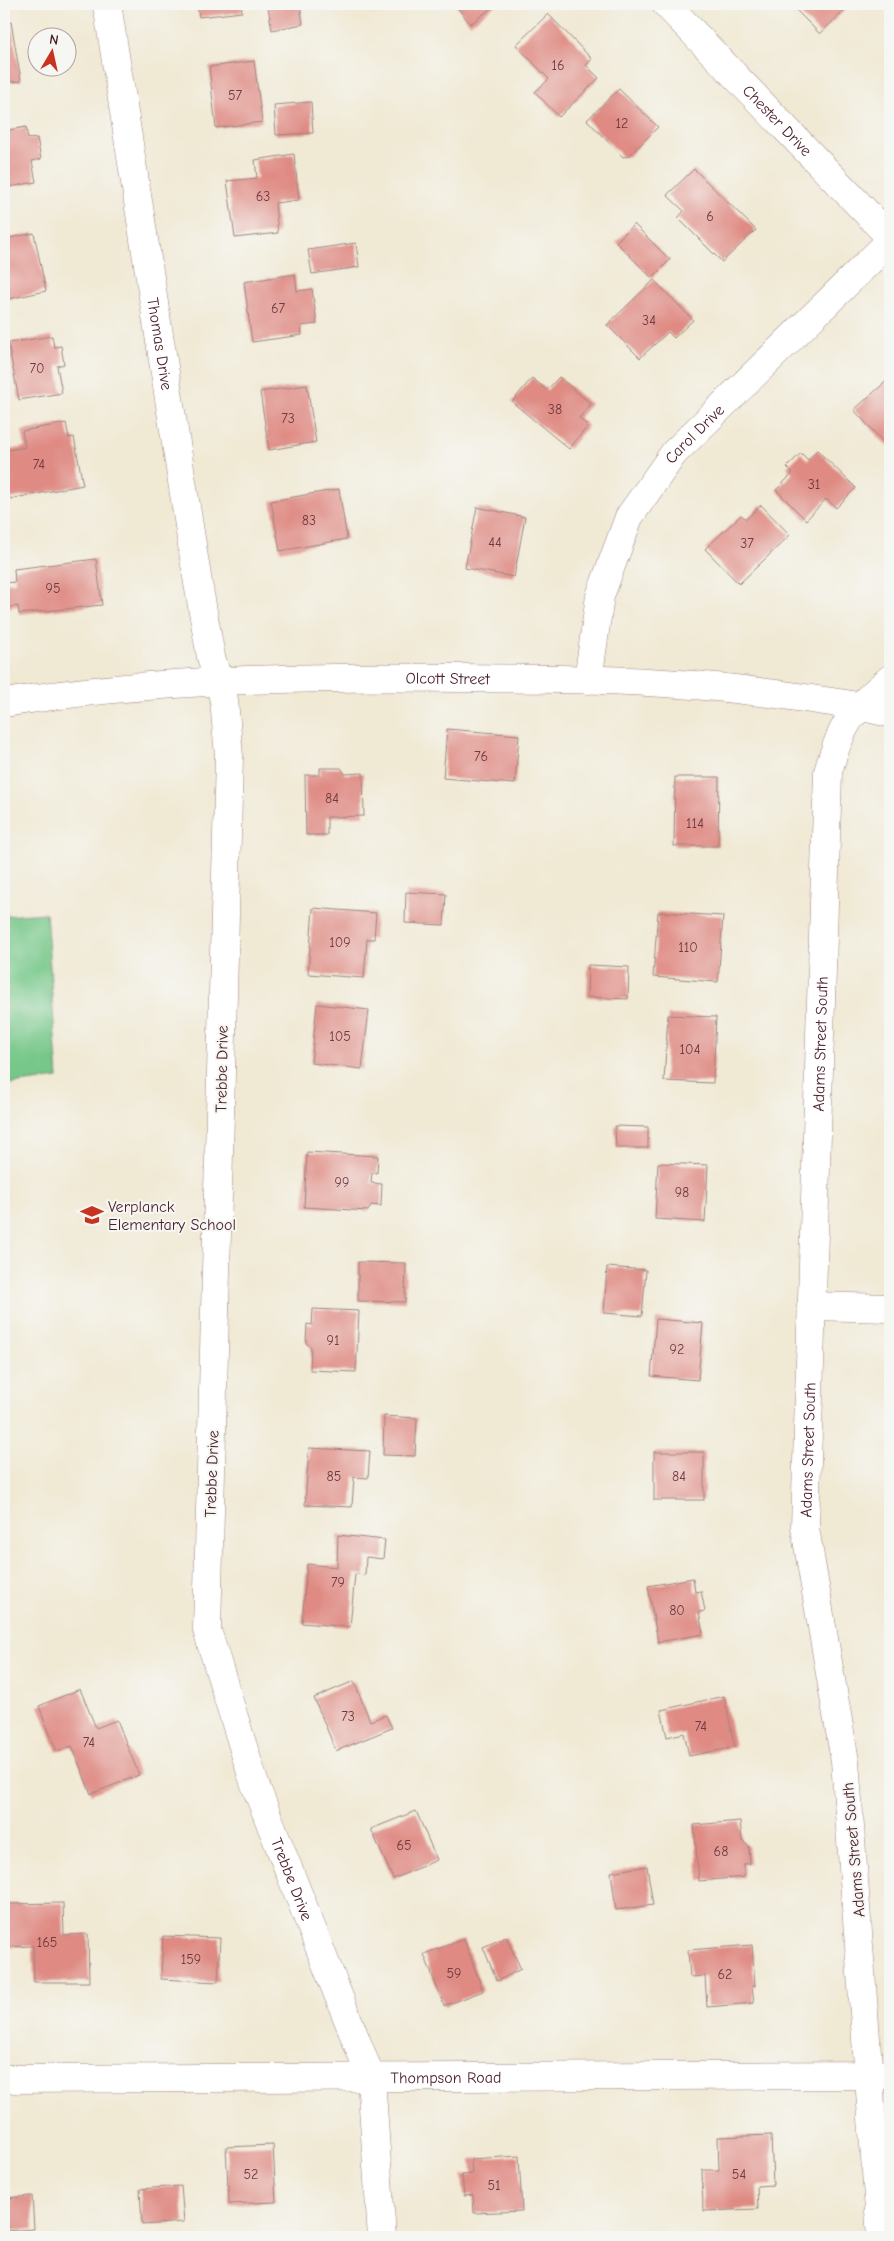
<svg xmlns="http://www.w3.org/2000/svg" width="894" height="2241" font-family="'Comic Neue',sans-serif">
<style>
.green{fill:#76c789;stroke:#60735a}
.building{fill:#df8a83}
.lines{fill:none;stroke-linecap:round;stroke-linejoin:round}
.minor-casing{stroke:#9d8480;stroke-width:29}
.tertiary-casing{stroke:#9d8480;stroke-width:29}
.minor{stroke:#fff;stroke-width:28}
.tertiary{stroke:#fff;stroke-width:28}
.labels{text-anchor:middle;stroke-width:4;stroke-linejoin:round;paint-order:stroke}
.number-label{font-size:14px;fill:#6f3a41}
.street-label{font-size:16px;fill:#4a1f2b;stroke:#f6f6f2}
.poi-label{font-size:16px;fill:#4a1f2b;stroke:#f6f6f2;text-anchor:start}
</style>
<rect width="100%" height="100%" fill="#f6f6f2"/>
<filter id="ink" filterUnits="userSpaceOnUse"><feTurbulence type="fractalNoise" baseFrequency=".02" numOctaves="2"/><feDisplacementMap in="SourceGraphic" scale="10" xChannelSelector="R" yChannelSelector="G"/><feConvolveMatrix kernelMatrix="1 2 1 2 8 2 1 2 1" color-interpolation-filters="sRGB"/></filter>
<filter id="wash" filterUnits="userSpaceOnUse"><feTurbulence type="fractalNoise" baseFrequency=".0096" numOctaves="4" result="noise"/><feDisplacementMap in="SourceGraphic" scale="20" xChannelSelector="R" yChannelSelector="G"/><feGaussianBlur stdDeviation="1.12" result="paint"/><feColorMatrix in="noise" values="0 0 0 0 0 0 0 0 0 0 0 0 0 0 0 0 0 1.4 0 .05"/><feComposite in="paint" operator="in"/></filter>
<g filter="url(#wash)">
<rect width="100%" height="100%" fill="#f0e9d4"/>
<polygon class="green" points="46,913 58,1078 11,1084 4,1082 4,916"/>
<g id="blocks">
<g class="building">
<polygon points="197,4 241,4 242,12 199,17"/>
<polygon points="284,4 300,4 303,24 272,30 268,7"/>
<polygon points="455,4 497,4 470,24"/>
<polygon points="790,4 849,4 850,5 820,34"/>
<polygon points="548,14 592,59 586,65 599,78 559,117 535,92 549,79 516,45"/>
<polygon points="11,22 21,81 4,83 4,23"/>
<polygon points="254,61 262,122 216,128 209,67"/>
<polygon points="619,89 658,127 629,156 623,157 587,120"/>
<polygon points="311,102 313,133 276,135 274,105"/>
<polygon points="26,127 28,139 37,138 41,159 32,161 36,182 4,188 4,131"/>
<polygon points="294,154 299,200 275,203 278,233 235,238 227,181 257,178 255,160"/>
<polygon points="694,169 756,230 722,262 678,218 684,211 667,195"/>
<polygon points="634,224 670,260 652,278 616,242"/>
<polygon points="34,233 46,291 4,300 4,239"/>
<polygon points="356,243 359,267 312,274 308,250"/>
<polygon points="295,274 297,291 312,289 317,324 301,326 302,335 252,342 244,282"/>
<polygon points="654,280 693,320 674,338 668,332 640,358 607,325"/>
<polygon points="52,336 54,347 61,346 64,364 57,366 62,393 19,400 8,343"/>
<polygon points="559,377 591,404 579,418 588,426 569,449 512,402 532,378 547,390"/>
<polygon points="890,378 890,443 887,446 854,410"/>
<polygon points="307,385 316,442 269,450 260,392"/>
<polygon points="66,423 69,438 74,437 83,485 4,500 4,451 25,447 22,431"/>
<polygon points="817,450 856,488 836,508 826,499 806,520 776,490 793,473 787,467 801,453 808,460"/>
<polygon points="339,489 347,539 280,551 271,501"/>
<polygon points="761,505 790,535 739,584 705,549 741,515 746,519"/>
<polygon points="477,507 525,517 514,577 465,568"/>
<polygon points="96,559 102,605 19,614 18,606 4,608 4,583 15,582 14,569"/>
<polygon points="447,729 519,735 515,784 443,778"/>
<polygon points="320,768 341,768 345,774 363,773 364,816 327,817 327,835 306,835 305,775 320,775"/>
<polygon points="675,777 719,777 718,846 674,846"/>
<polygon points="406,892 446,894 444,925 405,923"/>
<polygon points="313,908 376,913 374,939 367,939 364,978 308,974"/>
<polygon points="658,912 723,916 718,982 653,977"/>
<polygon points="588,965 629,967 628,999 587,997"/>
<polygon points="317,1004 369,1010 362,1069 311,1063"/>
<polygon points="668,1015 716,1017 713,1083 664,1081"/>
<polygon points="615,1126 648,1127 648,1148 616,1148"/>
<polygon points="307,1152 378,1156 377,1173 372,1173 371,1183 382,1184 381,1206 371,1205 368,1211 304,1207"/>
<polygon points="658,1163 708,1165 705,1222 655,1219"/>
<polygon points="358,1262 406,1263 405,1302 358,1301"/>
<polygon points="607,1267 646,1270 642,1316 604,1313"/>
<polygon points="313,1309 359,1311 356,1372 310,1370 311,1347 306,1343 307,1324 312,1325"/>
<polygon points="656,1319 703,1323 698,1380 651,1376"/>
<polygon points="384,1416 417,1418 415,1456 383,1455"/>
<polygon points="309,1448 370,1451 368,1478 354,1477 352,1507 305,1505"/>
<rect x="654" y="1452" width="50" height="48"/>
<polygon points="338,1535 385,1540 383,1559 366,1557 365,1575 355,1574 350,1627 302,1623 307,1564 337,1567"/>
<polygon points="693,1578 695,1592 701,1591 705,1611 699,1612 703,1634 658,1642 648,1586"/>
<polygon points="354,1681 370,1721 386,1715 392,1728 336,1751 314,1698"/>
<polygon points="80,1689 96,1728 117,1720 139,1775 91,1794 72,1746 57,1752 39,1706"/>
<polygon points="724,1696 735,1747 689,1756 684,1733 667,1737 661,1710"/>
<polygon points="416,1811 437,1860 393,1879 371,1829"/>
<polygon points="740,1821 742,1840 749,1847 750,1864 744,1864 744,1877 699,1881 694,1825"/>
<polygon points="647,1866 653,1905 616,1910 611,1872"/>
<polygon points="63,1903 64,1935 88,1934 89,1982 34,1982 33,1946 4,1947 4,1904"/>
<polygon points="163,1936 220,1938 218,1982 161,1979"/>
<polygon points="506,1937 521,1969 497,1981 483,1947"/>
<polygon points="464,1939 483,1991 444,2006 424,1954"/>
<polygon points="752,1945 755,1986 752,1986 754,2003 707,2007 705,1976 690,1977 688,1950"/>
<polygon points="771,2135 773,2185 757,2186 758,2209 703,2211 702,2170 719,2170 718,2137"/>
<polygon points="273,2145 276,2202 229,2204 226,2147"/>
<polygon points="519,2156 522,2211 474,2213 473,2195 464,2196 462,2175 472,2174 471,2159"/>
<polygon points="181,2186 184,2222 142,2225 140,2189"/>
<polygon points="32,2196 34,2229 4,2231 4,2198"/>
</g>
</g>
</g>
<g filter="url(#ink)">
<use href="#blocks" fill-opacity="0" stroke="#9d8480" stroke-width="1"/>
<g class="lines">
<defs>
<g id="minor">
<path id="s1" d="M107,4L198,583L211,657L224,700L229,756L207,1630L254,1782L371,2078L382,2237"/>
<path id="s2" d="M666,4L890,237"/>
<path id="s3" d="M588,680L600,596L629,517L674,453L890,241"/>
<polyline points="858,706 890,713"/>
<polyline points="811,1306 890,1308"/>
<path id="s4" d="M4,2079L890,2075"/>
</g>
<g id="tertiary">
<path id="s5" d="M4,703C152,679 313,676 464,678C535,679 607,678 679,684C739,688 799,697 858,706"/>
<path id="s6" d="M881,2237L845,1761L805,1528L828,772C842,722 851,712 890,679"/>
</g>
</defs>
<use href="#minor" class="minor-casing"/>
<use href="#tertiary" class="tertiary-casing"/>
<use href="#minor" class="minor"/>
<use href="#tertiary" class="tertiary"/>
</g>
</g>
<defs>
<symbol id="school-bare" viewBox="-9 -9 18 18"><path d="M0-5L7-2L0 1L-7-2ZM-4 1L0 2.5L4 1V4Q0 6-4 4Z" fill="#c8321e" stroke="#f6f6f2" stroke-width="2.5" paint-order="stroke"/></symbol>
</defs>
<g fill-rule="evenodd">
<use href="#school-bare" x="76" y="1199" width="32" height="32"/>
</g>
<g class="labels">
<g class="number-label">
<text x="558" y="70">16</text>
<text x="235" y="100">57</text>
<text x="622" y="128">12</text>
<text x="263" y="201">63</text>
<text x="710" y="221">6</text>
<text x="278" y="313">67</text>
<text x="649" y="325">34</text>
<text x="37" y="373">70</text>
<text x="555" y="414">38</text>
<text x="288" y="423">73</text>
<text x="39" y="469">74</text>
<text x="814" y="489">31</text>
<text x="309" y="525">83</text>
<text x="495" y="547">44</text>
<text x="747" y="548">37</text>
<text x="53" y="593">95</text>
<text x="481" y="761">76</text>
<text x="332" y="803">84</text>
<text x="695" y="828">114</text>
<text x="340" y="947">109</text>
<text x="688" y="952">110</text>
<text x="340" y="1041">105</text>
<text x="690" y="1054">104</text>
<text x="342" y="1187">99</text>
<text x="682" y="1197">98</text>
<text x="333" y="1345">91</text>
<text x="677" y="1354">92</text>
<text x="334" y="1481">85</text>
<text x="679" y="1481">84</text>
<text x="338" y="1587">79</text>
<text x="677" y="1615">80</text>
<text x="348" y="1721">73</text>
<text x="701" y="1731">74</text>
<text x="89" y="1747">74</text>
<text x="404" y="1850">65</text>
<text x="721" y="1856">68</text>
<text x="47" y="1947">165</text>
<text x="191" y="1964">159</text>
<text x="454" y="1978">59</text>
<text x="725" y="1979">62</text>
<text x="251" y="2179">52</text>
<text x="739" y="2179">54</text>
<text x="494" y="2190">51</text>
</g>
<g class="street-label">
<text dy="6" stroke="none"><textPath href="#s2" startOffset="161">Chester Drive</textPath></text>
<text dy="6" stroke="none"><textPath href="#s1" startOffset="344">Thomas Drive</textPath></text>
<text dy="6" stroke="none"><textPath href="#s3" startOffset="275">Carol Drive</textPath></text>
<text dy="6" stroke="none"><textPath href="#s5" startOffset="445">Olcott Street</textPath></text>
<text dy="6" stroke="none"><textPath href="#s6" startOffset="1198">Adams Street South</textPath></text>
<text transform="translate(221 1069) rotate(-89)" y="6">Trebbe Drive</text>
<text dy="6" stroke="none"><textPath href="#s6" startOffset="792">Adams Street South</textPath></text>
<text transform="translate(211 1474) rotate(-88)" y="6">Trebbe Drive</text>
<text transform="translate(853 1850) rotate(-95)" y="6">Adams Street South</text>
<text dy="6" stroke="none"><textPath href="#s1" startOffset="1900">Trebbe Drive</textPath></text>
<text dy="6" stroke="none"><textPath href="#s4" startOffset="442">Thompson Road</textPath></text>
</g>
<g class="poi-label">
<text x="108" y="1212">Verplanck<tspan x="108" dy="18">Elementary School</tspan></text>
</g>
</g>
<rect width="894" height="2241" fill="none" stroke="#f6f6f2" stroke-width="20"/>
<g transform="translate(52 52) rotate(9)"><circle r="24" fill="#f6f6f2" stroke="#b1a0a2"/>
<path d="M0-4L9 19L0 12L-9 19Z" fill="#c8321e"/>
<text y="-8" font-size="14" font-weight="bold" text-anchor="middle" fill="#4a1f2b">N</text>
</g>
</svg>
